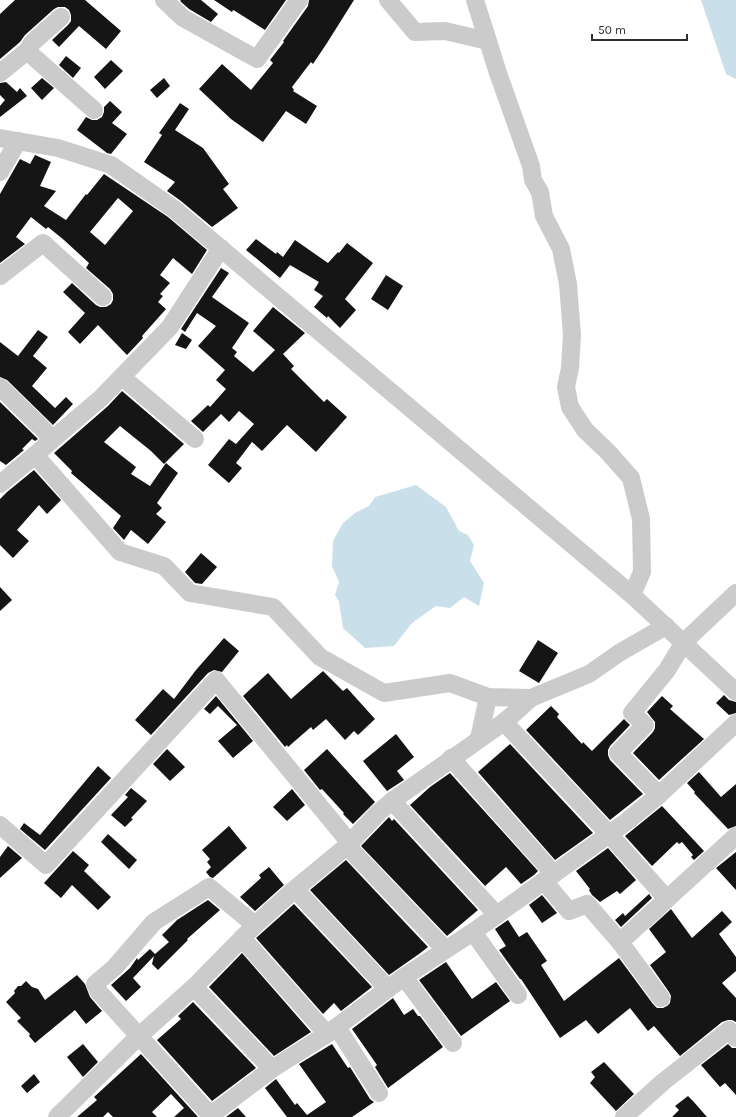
<svg xmlns="http://www.w3.org/2000/svg" width="736" height="1117" font-family="Karla,sans-serif">
<style>
.water{fill:#c9e0eb}
.building{fill:#151515;fill-rule:evenodd}
.lines{fill:none;stroke-linecap:round;stroke-linejoin:round}
.minor{stroke:#cbcbcb;stroke-width:18}
</style>
<rect width="100%" height="100%" fill="#fff"/>
<g class="water">
<polygon points="701,0 736,0 736,79 726,74"/>
<polygon points="416,485 446,507 459,531 468,535 474,545 470,561 484,583 479,606 464,597 450,608 436,606 412,623 394,646 365,648 343,628 339,602 335,595 339,582 332,566 333,541 343,523 355,513 369,506 375,497"/>
</g>
<g class="building">
<polygon points="15,0 85,0 121,31 106,49 79,26 59,47 52,40 68,25 71,21 71,15 69,10 65,7 58,7 54,9 25,35 20,42 0,59 0,14"/>
<polygon points="181,0 201,0 218,14 211,22 189,9 180,1"/>
<polygon points="214,0 286,0 265,30 235,11 233,10 232,12"/>
<polygon points="309,0 354,0 327,43 313,64 311,62 292,87 294,90 293,91 317,106 306,124 286,111 263,142 231,119 199,89 222,64 251,90 273,63 270,60 284,42 283,41 308,6"/>
<polygon points="66,56 81,68 73,78 59,65"/>
<polygon points="111,60 123,71 105,89 94,77"/>
<polygon points="42,78 54,88 42,100 31,88"/>
<polygon points="164,78 170,86 157,98 150,90"/>
<polygon points="6,82 17,92 20,88 27,96 0,117 0,106 5,100 0,95 0,83"/>
<polygon points="110,101 122,112 112,123 127,134 111,154 107,153 77,130 86,117 92,120 97,120 102,117 104,112 104,107"/>
<polygon points="180,103 189,109 175,130 203,148 229,184 223,189 238,208 212,227 181,201 167,191 175,182 144,162 162,135 159,133"/>
<path d="M35,155L51,162L40,186L56,191L44,206L66,220L86,194L87,195L104,174L168,217L207,250L192,274L173,258L160,275L170,283L160,294L163,296L158,302L166,309L142,336L143,338L127,355L98,325L80,344L68,332L85,313L63,292L72,283L96,305L100,307H106L111,304L113,300V294L110,289L86,268L89,263L64,240L48,227L46,229L31,217L16,237L25,244L0,263V194L20,159L30,164ZM118,198L133,211L105,245L90,232Z"/>
<polygon points="256,239 276,254 277,252 283,257 295,240 328,263 338,252 339,253 347,243 373,263 345,299 356,310 340,328 328,316 327,318 314,307 323,296 314,290 319,282 290,265 280,278 246,250"/>
<polygon points="221,268 229,273 212,297 249,323 232,348 237,352 234,356 253,372 275,350 253,331 273,307 305,333 283,354 294,366 291,369 324,402 327,399 347,417 316,452 287,425 262,451 252,442 236,463 242,468 229,483 208,465 229,439 236,444 254,424 239,411 229,422 221,414 203,432 191,421 208,405 210,407 226,389 216,380 225,370 198,346 216,326 197,313 185,332 181,329"/>
<polygon points="386,275 403,286 388,310 371,299"/>
<polygon points="38,330 48,337 33,356 47,368 32,386 55,408 66,397 73,404 53,425 7,380 0,377 0,342 18,356"/>
<polygon points="182,333 192,340 186,349 175,345"/>
<polygon points="122,391 184,444 164,464 151,451 120,426 104,442 136,467 131,474 150,486 166,463 178,473 157,503 162,508 156,514 166,522 148,544 131,530 124,540 113,528 121,516 71,473 72,471 54,453 108,406"/>
<polygon points="0,402 38,439 35,441 32,439 22,449 24,450 6,465 0,461"/>
<polygon points="34,470 61,500 47,514 39,505 17,530 29,541 13,558 0,545 0,499 7,492"/>
<polygon points="201,553 217,567 202,584 195,583 185,572"/>
<polygon points="0,587 12,600 0,611"/>
<polygon points="224,638 239,651 222,672 214,670 208,673 151,735 135,720 163,689 174,699 196,670"/>
<polygon points="538,640 558,653 539,683 519,671"/>
<polygon points="323,671 343,691 347,688 375,719 358,735 354,731 345,740 326,719 313,730 311,727 288,747 287,745 285,747 243,696 268,673 291,699"/>
<polygon points="724,695 729,700 736,702 736,713 729,715 716,703"/>
<polygon points="216,696 253,741 233,758 218,741 237,725 218,706 210,714 204,709"/>
<polygon points="662,696 673,706 670,709 704,739 659,780 633,753 653,732 655,728 655,722 647,712"/>
<polygon points="551,706 559,714 557,717 582,744 583,742 592,751 624,719 630,725 610,746 608,750 608,755 610,760 643,794 610,820 526,730"/>
<polygon points="396,734 414,757 397,771 404,780 387,791 363,761"/>
<polygon points="510,744 593,833 555,860 478,772"/>
<polygon points="167,749 185,767 170,781 153,764"/>
<polygon points="327,749 375,802 353,824 343,814 344,813 322,789 320,790 304,770"/>
<polygon points="98,766 111,778 45,850 20,829 24,823 40,835"/>
<polygon points="699,772 721,797 736,784 736,826 728,829 694,793 695,792 687,783"/>
<polygon points="450,773 538,871 534,875 521,884 506,867 485,886 410,805 430,787"/>
<polygon points="131,788 147,801 131,818 133,819 125,827 111,815 128,797 125,795"/>
<polygon points="292,789 305,805 287,821 273,807"/>
<polygon points="662,806 704,851 694,860 691,857 693,855 682,842 679,844 677,842 652,866 625,836"/>
<polygon points="389,817 392,821 394,819 478,910 447,936 361,846"/>
<polygon points="229,826 247,848 213,878 210,877 206,872 211,867 207,862 210,859 202,850"/>
<polygon points="108,834 137,860 129,869 101,842"/>
<polygon points="8,846 22,858 0,878 0,857"/>
<polygon points="608,848 636,880 620,894 617,891 600,902 592,895 589,890 590,889 576,871"/>
<polygon points="73,851 89,865 84,871 111,897 98,910 72,885 61,898 44,883"/>
<polygon points="736,852 736,890 716,868"/>
<polygon points="346,860 428,947 419,954 389,975 310,890"/>
<polygon points="269,867 284,885 255,911 240,897 261,878 259,875"/>
<polygon points="649,894 652,898 621,927 615,920 623,913 625,916"/>
<polygon points="542,895 557,913 542,923 529,905"/>
<polygon points="208,900 220,910 187,939 188,940 158,970 152,964 154,956 133,978 141,987 126,1001 111,985 130,968 137,958 138,960 150,949 155,954 169,942 162,935 177,920"/>
<polygon points="294,904 372,987 341,1011 334,1003 323,1014 256,938"/>
<polygon points="671,909 692,938 722,911 732,922 719,934 736,957 736,971 722,983 736,998 736,1022 732,1020 728,1020 722,1022 680,1056 654,1026 648,1031 630,1008 598,1034 586,1020 560,1038 521,979 520,979 499,950 506,946 495,929 508,920 519,937 527,932 547,961 541,965 564,1001 619,958 653,1004 657,1008 663,1008 667,1006 670,1003 671,996 669,992 650,965 666,952 649,929"/>
<polygon points="242,953 311,1032 274,1056 209,987"/>
<polygon points="446,962 472,999 496,982 510,1001 461,1036 419,980"/>
<polygon points="77,975 85,984 90,997 102,1011 86,1024 75,1010 35,1043 29,1036 30,1034 17,1021 21,1018 6,1002 15,993 14,991 18,986 21,986 26,981 32,987 38,989 45,1000"/>
<polygon points="393,998 404,1015 413,1009 418,1016 420,1016 443,1047 388,1088 375,1067 377,1065 352,1029"/>
<polygon points="193,1002 256,1068 212,1101 157,1040 181,1019 178,1016"/>
<polygon points="83,1044 98,1062 83,1077 67,1057"/>
<polygon points="332,1044 348,1068 350,1067 370,1099 374,1102 352,1117 287,1117 265,1088 276,1079 295,1105 297,1103 307,1115 326,1102 299,1064"/>
<polygon points="728,1044 732,1048 736,1048 736,1095 725,1083 720,1087 701,1065"/>
<polygon points="141,1054 198,1117 174,1117 184,1108 171,1094 152,1112 157,1117 113,1117 108,1112 103,1117 77,1117 97,1100 94,1097"/>
<polygon points="604,1062 634,1094 616,1111 590,1083 595,1077 591,1072"/>
<polygon points="34,1074 40,1082 27,1093 21,1086"/>
<polygon points="688,1096 693,1101 707,1117 672,1117 679,1110 675,1106"/>
<polygon points="238,1108 246,1117 226,1117"/>
</g>
<g class="lines">
<g class="minor">
<polyline points="164,0 183,18 257,59 299,0"/>
<polyline points="388,0 415,32 445,31 488,41"/>
<polyline points="475,0 498,73 531,166 533,180 540,192 544,216 561,249 568,284 572,335 570,368 566,387 570,407 585,430 608,452 631,478 641,519 642,572 632,595"/>
<polyline points="27,51 94,110"/>
<polyline points="0,73 27,51 32,43 61,17"/>
<polyline points="0,138 58,148 111,165 174,209 632,595 736,692"/>
<polyline points="0,172 18,141"/>
<polyline points="0,276 43,243 103,297"/>
<polyline points="122,377 195,439"/>
<polyline points="0,387 53,439"/>
<polyline points="35,455 120,552 164,566 190,593 273,607 320,657 384,693 450,683 488,697 531,698"/>
<polyline points="0,484 35,455 53,439 101,398 170,327 221,248"/>
<polyline points="504,722 609,834 667,899"/>
<polyline points="479,739 488,697"/>
<polyline points="451,758 554,874"/>
<polyline points="659,795 618,753 645,725 632,713 667,670 684,642 736,593"/>
<polyline points="392,801 497,915"/>
<polyline points="0,825 46,865 216,680 350,843"/>
<polyline points="347,846 445,949"/>
<polyline points="544,881 569,911 587,904 620,942"/>
<polyline points="295,889 388,989"/>
<polyline points="473,932 518,995"/>
<polyline points="242,938 327,1034"/>
<polyline points="404,977 453,1043"/>
<polyline points="194,987 272,1069"/>
<polyline points="661,998 620,942 736,836"/>
<polyline points="337,1027 379,1093"/>
<polyline points="211,1115 272,1069 327,1034 404,977 473,932 626,822 659,795 736,723"/>
<polyline points="57,1117 139,1036 194,987 255,925 295,889 347,846 379,812 392,801 504,722 518,710 531,698 589,674 619,653 666,626"/>
<polyline points="212,1117 99,992 95,984 115,967 154,922 209,887 255,925"/>
<polyline points="624,1117 663,1082 729,1030 736,1038"/>
</g>
</g>
<path d="M592 34v6h95v-6" fill="none" stroke="#2e2e2e" stroke-width="2"/>
<text x="598" y="34" font-size="12" fill="#2e2e2e" stroke="#ffffff" stroke-width="3" paint-order="stroke">50 m</text>
</svg>
